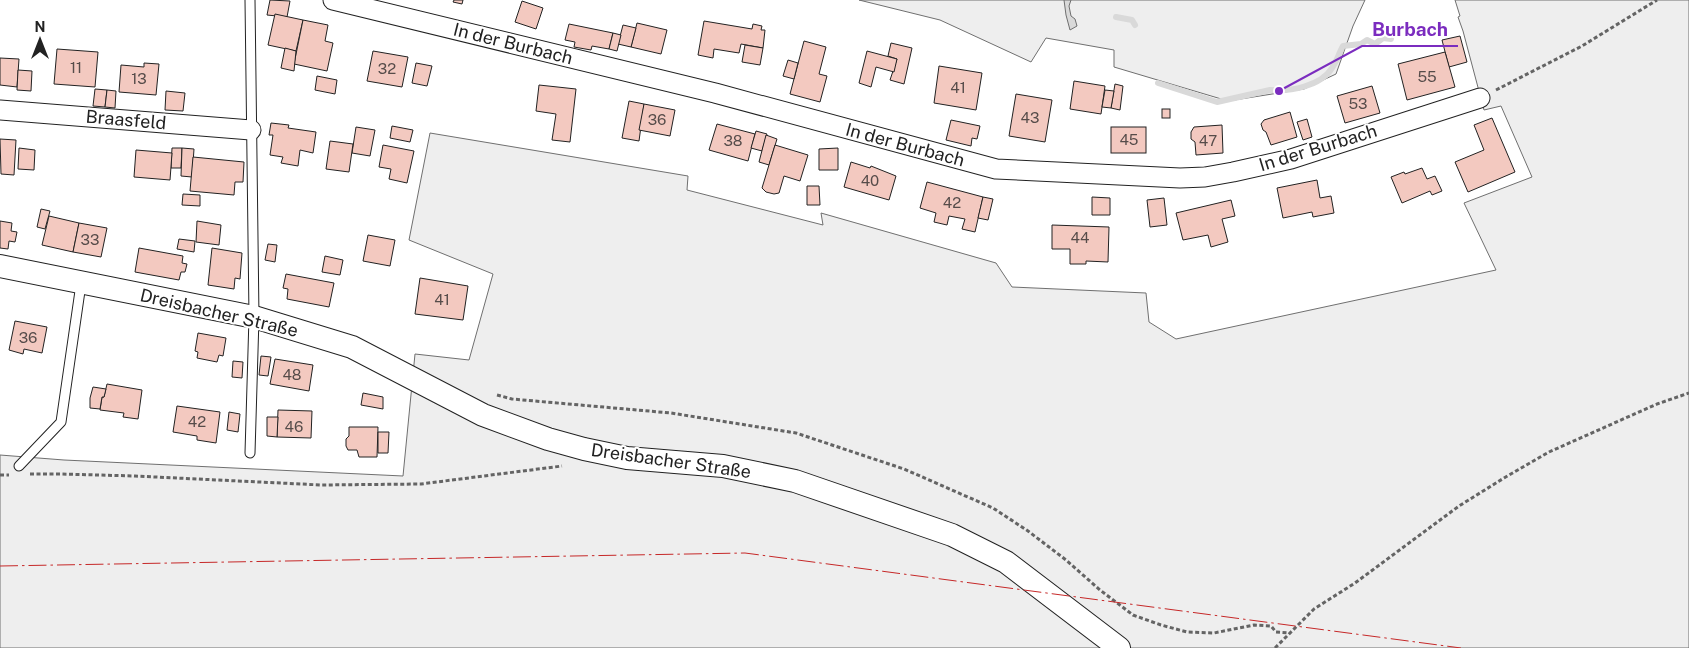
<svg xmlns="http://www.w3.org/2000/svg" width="1689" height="648" font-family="'Public Sans',sans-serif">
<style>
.green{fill:#eee;stroke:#6f6f6f}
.water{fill:#d9d9d9;stroke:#6f6f6f}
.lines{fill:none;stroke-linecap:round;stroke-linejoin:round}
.stream{stroke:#d9d9d9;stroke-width:6}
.building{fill:#f3c9c0;stroke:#222}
.service-casing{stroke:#222;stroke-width:11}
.minor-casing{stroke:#222;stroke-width:21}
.tertiary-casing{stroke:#222;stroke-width:24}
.path{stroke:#646464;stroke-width:3;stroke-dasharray:4 2.5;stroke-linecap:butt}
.service{stroke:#fff;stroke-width:9}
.minor{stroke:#fff;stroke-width:19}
.tertiary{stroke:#fff;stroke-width:22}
.power{stroke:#c62828;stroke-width:1;stroke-dasharray:18 4 2.5 4;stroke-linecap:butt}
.labels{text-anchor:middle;stroke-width:4;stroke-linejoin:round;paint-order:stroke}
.number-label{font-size:15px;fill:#564c4a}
.street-label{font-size:18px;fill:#222;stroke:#fff}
.leader{fill:none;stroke:#7b2cbf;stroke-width:2}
.callout-dot{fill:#7b2cbf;stroke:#fff;stroke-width:2}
.callout-label{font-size:19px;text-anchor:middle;font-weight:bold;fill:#7b2cbf;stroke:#fff;stroke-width:4;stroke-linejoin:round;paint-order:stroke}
</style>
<rect width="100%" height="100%" fill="#fff"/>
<g class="green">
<polygon points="859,0 1365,0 1353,26 1336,74 1304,89 1228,101 1114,67 1114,50 1046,38 1031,62 940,20"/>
<polygon points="1455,0 1689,0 1689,648 0,648 0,455 64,460 403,476 415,354 469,360 493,274 409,240 430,133 688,176 687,190 823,225 821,213 996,263 1012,287 1146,293 1149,322 1176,339 1496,270 1464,203 1532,177 1501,106 1484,110 1463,31 1458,17 1460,16"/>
</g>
<polygon class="water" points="1064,0 1071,0 1069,6 1071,16 1075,19 1077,26 1070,30 1066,15"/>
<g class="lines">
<g class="stream">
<polyline points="1116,17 1132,20 1135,25"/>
<path d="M1158,83L1217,102L1270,90C1290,92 1321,86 1332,68C1337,61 1339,53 1343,46L1361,44L1367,40L1375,44L1383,38L1391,39"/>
</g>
</g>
<g class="building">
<polygon points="270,0 290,1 287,17 267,15"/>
<polygon points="454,0 463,0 462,4 453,2"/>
<polygon points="522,1 543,8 536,29 515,22"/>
<polygon points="275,14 303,20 296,51 268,45"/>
<polygon points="303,20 328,25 325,41 333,43 327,71 294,64"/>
<polygon points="704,21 752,29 753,24 762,26 761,30 765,30 763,48 741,44 739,53 714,49 713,58 698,55"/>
<polygon points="637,23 667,30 661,54 631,47"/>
<polygon points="569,24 613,33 609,49 592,46 591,50 574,47 575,42 565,40"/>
<polygon points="623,25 636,28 631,47 618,44"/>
<polygon points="613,33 621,35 617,51 609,49"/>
<polygon points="1460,36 1467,62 1449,67 1442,40"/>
<polygon points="804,41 826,47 819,74 827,76 820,102 790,94"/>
<polygon points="891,43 912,48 904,84 890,80 897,59 888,56"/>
<polygon points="745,45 763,48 760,65 742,62"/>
<polygon points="285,48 296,51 294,71 281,68"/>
<polygon points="57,49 98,52 95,87 54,84"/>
<polygon points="373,51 408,57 402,87 367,81"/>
<polygon points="867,51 897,59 894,72 876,67 871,87 859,83"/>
<polygon points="1445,52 1455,87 1407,100 1398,64"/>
<polygon points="0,58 19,59 17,87 0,85"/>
<polygon points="788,60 798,63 794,79 783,76"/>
<polygon points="144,63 159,64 156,95 119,92 121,65 144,67"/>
<polygon points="416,63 432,66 427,86 412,83"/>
<polygon points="939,66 982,73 976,110 934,103"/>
<polygon points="18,70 32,71 31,91 17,90"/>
<polygon points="317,76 337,80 335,94 315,90"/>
<polygon points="1074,81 1105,86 1101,114 1070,109"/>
<polygon points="1115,84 1123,86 1120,110 1111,108"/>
<polygon points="539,85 576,89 570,142 552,140 556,114 536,111"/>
<polygon points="1372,86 1380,113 1345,123 1337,96"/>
<polygon points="95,89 107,90 105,107 93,106"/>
<polygon points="107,90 116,91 115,108 105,107"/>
<polygon points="1105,90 1114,91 1111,108 1102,107"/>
<polygon points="166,91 185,93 183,111 165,110"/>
<polygon points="1016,94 1052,100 1045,142 1009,136"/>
<polygon points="629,101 644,104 639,141 622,138"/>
<polygon points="644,104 675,110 670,136 639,130"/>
<rect x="1162" y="109" width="8" height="9"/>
<polygon points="1290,112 1297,137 1271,145 1266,132 1263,130 1261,124 1264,120"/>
<polygon points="1492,118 1515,172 1468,192 1455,162 1484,150 1474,125"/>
<polygon points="1307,119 1312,137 1303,140 1297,122"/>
<polygon points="951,120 980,126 977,139 972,138 971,146 946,140"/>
<polygon points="271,123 289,125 288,128 316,132 313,153 300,150 298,166 281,163 283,157 270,155 273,135 269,135"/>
<polygon points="717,124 755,134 748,161 709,150"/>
<polygon points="1222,125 1223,153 1196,155 1195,142 1191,139 1191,132 1194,127"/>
<polygon points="392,126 413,130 410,142 390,138"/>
<polygon points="356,127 375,130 370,156 352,153"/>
<rect x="1111" y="127" width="35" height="26"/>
<polygon points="756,131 767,134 762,151 751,148"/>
<polygon points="766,135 777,139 769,165 759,162"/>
<polygon points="0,139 16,140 14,175 1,174"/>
<polygon points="330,141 353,144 349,172 326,169"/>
<polygon points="383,145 414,151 407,183 389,179 391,169 379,167"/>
<polygon points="775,145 808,155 800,181 784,176 779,193 774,194 766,192 762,188"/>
<polygon points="19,148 35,150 34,170 18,169"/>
<polygon points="172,148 182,148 181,168 171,168"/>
<polygon points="182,148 194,149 192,177 181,176"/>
<polygon points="838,148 838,170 819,170 819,149"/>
<polygon points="136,150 172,153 170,180 134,177"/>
<polygon points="193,157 244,162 243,182 235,182 234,195 190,191"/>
<polygon points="851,162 870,168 871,166 896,176 889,200 844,187"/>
<polygon points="1422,168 1427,179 1435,176 1442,191 1432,195 1430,191 1402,203 1391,177 1404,172 1405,174"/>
<polygon points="1317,180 1320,198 1331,196 1334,213 1313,217 1312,212 1283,218 1277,188"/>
<polygon points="927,182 983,197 975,232 962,229 965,219 949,216 947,225 934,222 936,213 920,208"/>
<polygon points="807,186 819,186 820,205 807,205"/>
<polygon points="183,194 200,195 200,206 182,205"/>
<polygon points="983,197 993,199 988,220 978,218"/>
<polygon points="1092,197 1110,198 1110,215 1092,215"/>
<polygon points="1164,198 1167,225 1150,227 1147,200"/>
<polygon points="1231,200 1235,216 1222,219 1228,242 1211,247 1208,235 1183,240 1176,213"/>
<polygon points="41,209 50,211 45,229 37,227"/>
<polygon points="49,216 79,223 73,252 42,245"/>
<polygon points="0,221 12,223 11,231 17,232 15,242 9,241 8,249 0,248"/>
<polygon points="197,221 221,225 219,245 196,242"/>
<polygon points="79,223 107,228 101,257 73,252"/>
<polygon points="1052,225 1109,227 1108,262 1086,261 1086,264 1070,264 1070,249 1052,249"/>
<polygon points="368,235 395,240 390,266 363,261"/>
<polygon points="179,239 195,241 194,252 177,249"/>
<polygon points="268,244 277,245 275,262 265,260"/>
<polygon points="139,248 183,256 182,263 187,264 185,272 181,272 179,280 135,272"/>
<polygon points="212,248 242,253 240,279 235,278 234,289 208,285"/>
<polygon points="325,256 343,260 340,275 322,272"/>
<polygon points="286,274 334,283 329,307 287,299 288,289 283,288"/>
<polygon points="420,278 468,286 463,320 415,314"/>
<polygon points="15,321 47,327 42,353 24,349 23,354 9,350"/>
<polygon points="198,333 226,338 223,356 219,355 217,362 197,358 198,352 195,351"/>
<polygon points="261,356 271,357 268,376 259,375"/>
<polygon points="275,359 313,365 309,391 270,384"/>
<polygon points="233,361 243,362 242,378 232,377"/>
<polygon points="107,384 142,390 138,419 123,417 124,413 100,410 102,397 104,397"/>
<polygon points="93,387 106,389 104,397 102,397 100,409 90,408 90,398"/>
<polygon points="363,393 383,397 383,409 361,405"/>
<polygon points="177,406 220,412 216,443 197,440 197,436 173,432"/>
<polygon points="278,410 312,411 311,438 277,437"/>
<polygon points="229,412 240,414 238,432 227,430"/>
<polygon points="267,417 278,417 277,437 267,436"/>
<polygon points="349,427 378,427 377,457 359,457 357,450 348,450 346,446 346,439 349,436"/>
<polygon points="378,432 389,432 388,453 378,453"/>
</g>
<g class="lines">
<defs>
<g id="service">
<polyline points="250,453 254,317 250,0"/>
<polyline points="19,466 61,422 81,284"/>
</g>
<g id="minor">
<polyline points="333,0 715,93 996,169 1180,178 1205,177 1233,172 1291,159 1480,98"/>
<polyline points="0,110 251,130"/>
</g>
<polyline id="tertiary" points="0,266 254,317 352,347 483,415 548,439 584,449 627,458 723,466 795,481 952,535 1006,562 1119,648"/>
</defs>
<use href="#service" class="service-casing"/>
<use href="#minor" class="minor-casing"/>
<use href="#tertiary" class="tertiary-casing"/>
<g class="path">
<polyline points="1496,90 1582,46 1657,0"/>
<polyline points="497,395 512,399 671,413 796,433 904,469 993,508 1028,531 1066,560 1100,590 1133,615 1161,625 1187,632 1214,633 1254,625 1271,626 1276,632 1289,633"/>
<polyline points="30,474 61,474 135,476 321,485 421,484 562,466"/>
<polyline points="0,475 9,475"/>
<polyline points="1275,648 1314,609 1355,583 1459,506 1504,478 1549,452 1657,404 1689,393"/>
</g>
<use href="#service" class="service"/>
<use href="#minor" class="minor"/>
<use href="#tertiary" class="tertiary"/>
<polyline class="power" points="0,566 745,553 1461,648"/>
</g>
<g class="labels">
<g class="number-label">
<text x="76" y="73">11</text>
<text x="387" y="74">32</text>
<text x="1427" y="82">55</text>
<text x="139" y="84">13</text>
<text x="958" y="93">41</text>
<text x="1358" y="109">53</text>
<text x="1030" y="123">43</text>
<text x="657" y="125">36</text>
<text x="1129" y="145">45</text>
<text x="733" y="146">38</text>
<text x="1208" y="146">47</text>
<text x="870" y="186">40</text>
<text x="952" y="208">42</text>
<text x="1080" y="243">44</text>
<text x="90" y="245">33</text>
<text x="442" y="305">41</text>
<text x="28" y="343">36</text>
<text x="292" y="380">48</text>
<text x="197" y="427">42</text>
<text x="294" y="432">46</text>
</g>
<g class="street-label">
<text transform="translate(513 44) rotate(14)" y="6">In der Burbach</text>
<text transform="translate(126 120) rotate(5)" y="6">Braasfeld</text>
<text transform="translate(905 145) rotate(15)" y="6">In der Burbach</text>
<text transform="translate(1318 148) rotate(-17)" y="6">In der Burbach</text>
<text transform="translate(219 313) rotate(13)" y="6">Dreisbacher Straße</text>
<text transform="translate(671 461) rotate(8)" y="6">Dreisbacher Straße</text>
</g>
</g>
<path class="leader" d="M1279 91L1362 46H1458"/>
<circle class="callout-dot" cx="1279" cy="91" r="5"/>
<g class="callout-label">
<text x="1410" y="36">Burbach</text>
</g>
<g transform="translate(40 40)" stroke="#ffffff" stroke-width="4" paint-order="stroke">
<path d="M0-4L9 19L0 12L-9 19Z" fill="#222222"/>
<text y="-8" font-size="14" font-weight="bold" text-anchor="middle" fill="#222222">N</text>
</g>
</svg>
